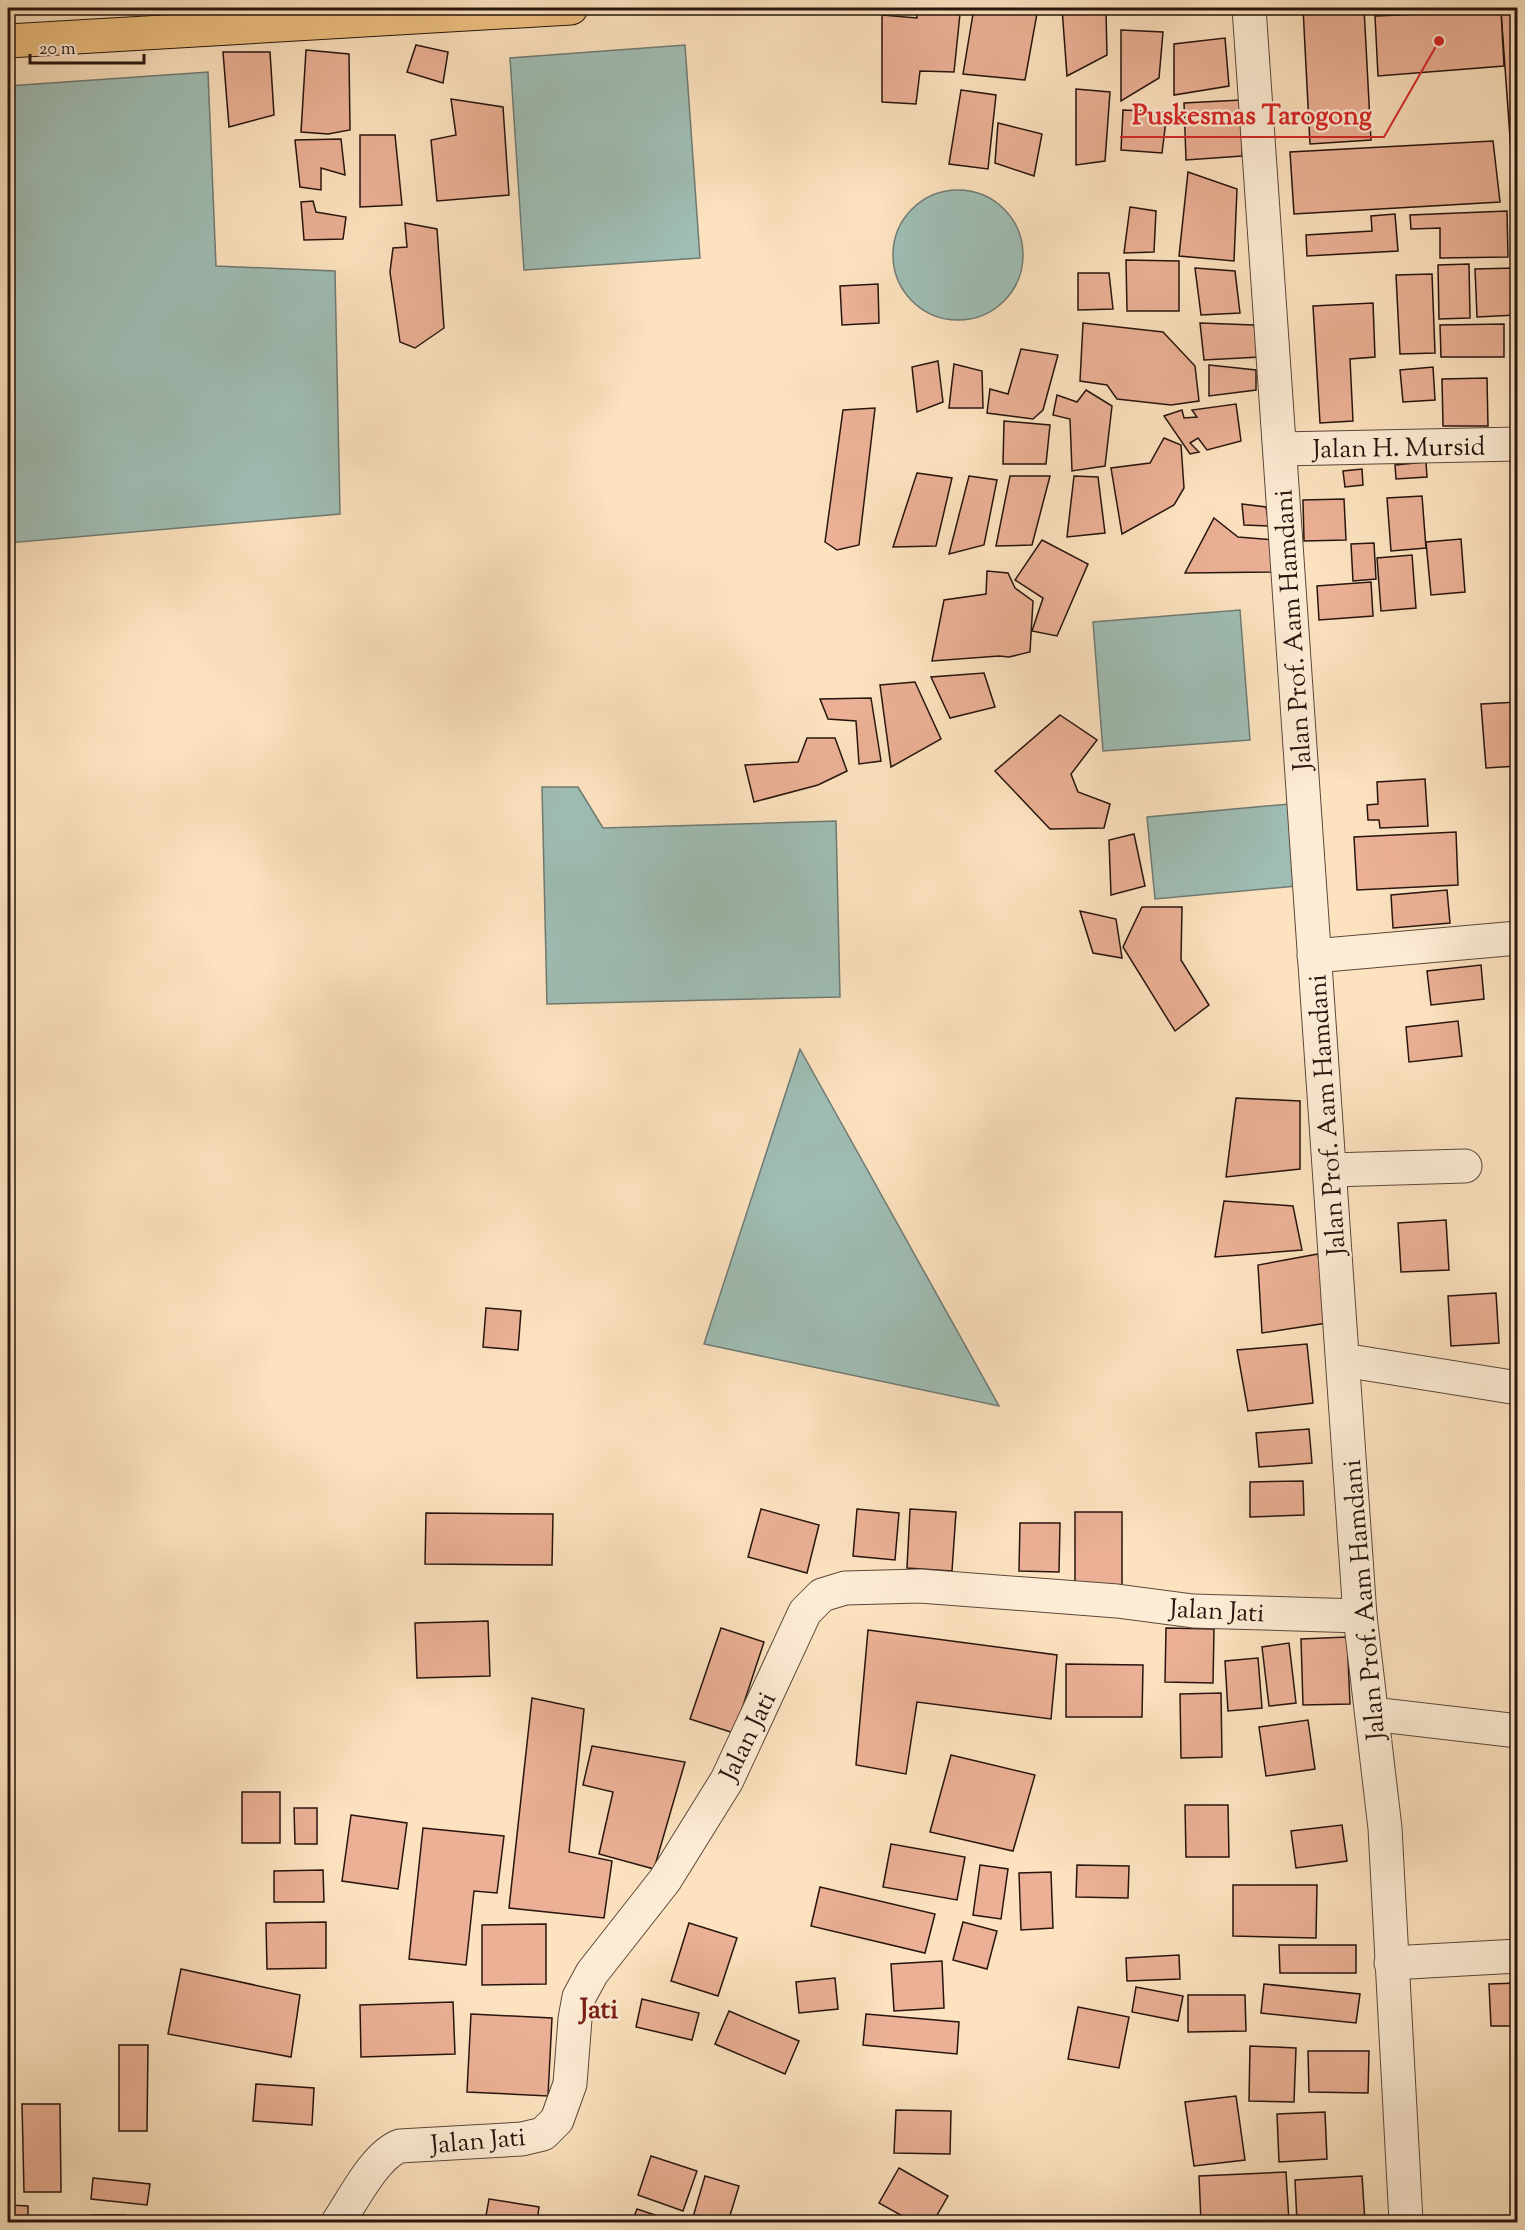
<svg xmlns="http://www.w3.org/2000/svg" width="1525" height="2230" font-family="'Sorts Mill Goudy',serif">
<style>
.water{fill:#9fbdb4;stroke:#6f7a72;stroke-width:1.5}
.building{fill:#ebb095;stroke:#27150e;stroke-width:1.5}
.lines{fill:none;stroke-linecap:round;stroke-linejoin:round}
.minor-casing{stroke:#5c483a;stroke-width:35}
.major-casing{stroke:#27150e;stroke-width:35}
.minor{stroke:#fdecd5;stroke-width:33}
.major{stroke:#eec180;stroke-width:33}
.labels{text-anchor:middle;stroke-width:4.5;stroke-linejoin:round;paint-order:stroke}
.street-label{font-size:26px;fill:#27150e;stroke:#fdecd5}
.quarter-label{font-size:28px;font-weight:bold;fill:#7a1f14;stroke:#fdecd5}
.leader{fill:none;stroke:#d62828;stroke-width:2}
.callout-dot{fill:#d62828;stroke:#fdecd5;stroke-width:2}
.callout-label{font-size:27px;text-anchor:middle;font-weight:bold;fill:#d62828;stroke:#fdecd5;stroke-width:4.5;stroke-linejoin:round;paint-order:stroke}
</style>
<rect width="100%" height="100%" fill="#fce2bf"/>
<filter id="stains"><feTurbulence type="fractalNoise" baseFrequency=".00333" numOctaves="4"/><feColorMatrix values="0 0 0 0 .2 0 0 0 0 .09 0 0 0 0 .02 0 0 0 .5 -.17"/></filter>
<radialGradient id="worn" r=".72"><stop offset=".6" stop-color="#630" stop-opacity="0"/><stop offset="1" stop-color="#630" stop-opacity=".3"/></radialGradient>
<g class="water">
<polygon points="685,45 700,258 524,270 510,58"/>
<polygon points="208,72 216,266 335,271 340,514 8,543 8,86"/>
<circle cx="958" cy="255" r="65"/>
<polygon points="1240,610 1250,740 1103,751 1093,622"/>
<polygon points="542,787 578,787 603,828 836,821 840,997 547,1004"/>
<polygon points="1289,804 1296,886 1155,899 1147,817"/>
<polygon points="800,1049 999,1406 704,1344"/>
</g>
<g class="building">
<polygon points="974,8 1038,8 1025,80 963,74"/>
<polygon points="1062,8 1106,10 1107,55 1067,76"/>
<polygon points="1303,8 1364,8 1371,140 1310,144"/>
<polygon points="916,9 960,14 954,72 920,71 916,104 882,102 882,15 917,18"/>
<polygon points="1518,9 1518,151 1511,152 1501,11"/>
<polygon points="1501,11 1504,66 1378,76 1375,16"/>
<polygon points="1121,30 1163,32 1159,78 1121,101"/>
<polygon points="1225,38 1229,86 1174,95 1174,44"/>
<polygon points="416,45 448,52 443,83 407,72"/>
<polygon points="306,50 349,54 350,130 328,134 301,132"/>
<polygon points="223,52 270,52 274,115 229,127"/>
<polygon points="1076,89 1110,92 1105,161 1076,165"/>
<polygon points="961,90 996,95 988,169 949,164"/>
<polygon points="451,99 503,107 509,195 437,201 431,140 456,135"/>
<polygon points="1241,100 1242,156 1186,160 1184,103"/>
<polygon points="1123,110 1167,112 1162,153 1121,150"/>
<polygon points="998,123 1042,134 1034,176 995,163"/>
<polygon points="360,135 395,135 402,205 360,207"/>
<polygon points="341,139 345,175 321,168 321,190 300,187 295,140"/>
<polygon points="1493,141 1500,202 1294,214 1290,152"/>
<polygon points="1188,172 1237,189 1234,261 1179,256"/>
<polygon points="313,201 316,212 346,217 343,239 304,240 301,202"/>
<polygon points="1130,207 1156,211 1154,252 1124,253"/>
<polygon points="1507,211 1508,257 1440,258 1440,228 1411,229 1410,215"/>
<polygon points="1395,214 1398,251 1307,256 1306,235 1372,231 1371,216"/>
<polygon points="405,223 437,229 444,328 415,348 400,342 390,272 393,248 407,247"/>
<polygon points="1126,260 1179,261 1179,311 1127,311"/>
<polygon points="1469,264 1470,318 1439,319 1438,265"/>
<polygon points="1195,268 1235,271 1240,313 1201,315"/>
<polygon points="1514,268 1516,315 1477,317 1475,269"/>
<polygon points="1078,273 1109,273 1113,309 1078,310"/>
<polygon points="1432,274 1435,353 1400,354 1396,275"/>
<polygon points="878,284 879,323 842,325 840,286"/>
<polygon points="1373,303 1375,357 1350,359 1353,421 1320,423 1313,306"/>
<polygon points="1083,323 1163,332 1195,366 1199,401 1171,405 1117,399 1107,385 1080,381"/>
<polygon points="1200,323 1254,325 1260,357 1204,360"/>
<polygon points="1504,324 1504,357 1441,357 1440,325"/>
<polygon points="1021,349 1058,355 1043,410 1033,419 987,413 990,389 1008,394"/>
<polygon points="938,361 943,402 917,412 912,367"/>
<polygon points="954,364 982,371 983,408 949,408"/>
<polygon points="1209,365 1256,370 1256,390 1209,396"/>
<polygon points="1433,367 1435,400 1403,402 1400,370"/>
<polygon points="1487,378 1488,426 1443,426 1442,379"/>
<polygon points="1086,390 1112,406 1105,466 1072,471 1070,419 1053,415 1057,395 1077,402"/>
<polygon points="1236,404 1241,441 1207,450 1198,438 1190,443 1199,452 1190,454 1164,416 1182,410 1184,418 1197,417 1192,410"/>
<polygon points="875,408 859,545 837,550 825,542 843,410"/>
<polygon points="1004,421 1050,425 1046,464 1003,464"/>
<polygon points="1164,438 1181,445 1184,488 1174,505 1122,534 1111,468 1150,463"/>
<polygon points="1426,462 1427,477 1396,479 1395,465"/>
<polygon points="1362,469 1363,485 1345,487 1343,471"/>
<polygon points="917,473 952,478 936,546 893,547"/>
<polygon points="969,476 997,480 984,545 949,554"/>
<polygon points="1010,476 1050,476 1032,545 996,546"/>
<polygon points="1074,476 1098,477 1105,533 1067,537"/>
<polygon points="1422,496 1426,548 1391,551 1387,498"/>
<polygon points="1344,499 1346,540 1304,541 1303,500"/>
<polygon points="1242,504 1266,507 1269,526 1244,525"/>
<polygon points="1214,518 1238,537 1274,540 1272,572 1185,573"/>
<polygon points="1461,539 1465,592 1431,595 1426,542"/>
<polygon points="1042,540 1088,564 1057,636 1032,631 1043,598 1015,580"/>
<polygon points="1374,543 1376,579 1353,581 1351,544"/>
<polygon points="1412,555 1416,608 1381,611 1377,558"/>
<polygon points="987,571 1008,573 1015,588 1033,601 1030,652 1009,657 999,656 932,661 944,600 986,594"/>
<polygon points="1371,582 1373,616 1319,620 1317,586"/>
<polygon points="984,673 995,707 950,718 931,677"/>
<polygon points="915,682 941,739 891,767 880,685"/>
<polygon points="871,698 881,761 859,764 856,721 828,719 820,699"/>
<polygon points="1518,702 1518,766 1486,768 1481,704"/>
<polygon points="1060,715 1097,740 1071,774 1078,792 1110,804 1104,828 1050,829 995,771"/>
<polygon points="807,738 835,738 847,771 818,785 754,802 745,765 798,762"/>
<polygon points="1425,779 1428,826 1380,828 1379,820 1368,820 1367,805 1378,804 1377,782"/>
<polygon points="1456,832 1458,885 1357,890 1354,837"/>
<polygon points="1134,834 1145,886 1111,895 1109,840"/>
<polygon points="1447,890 1450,923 1393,928 1391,895"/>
<polygon points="1142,907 1182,907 1181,960 1209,1005 1175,1031 1123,947"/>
<polygon points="1080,911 1116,919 1122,958 1093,953"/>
<polygon points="1481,965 1484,999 1431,1005 1427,971"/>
<polygon points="1458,1021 1462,1056 1409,1062 1406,1027"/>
<polygon points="1236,1098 1300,1101 1300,1169 1226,1177"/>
<polygon points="1224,1201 1293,1206 1302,1250 1215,1257"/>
<polygon points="1446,1220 1449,1270 1401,1272 1398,1223"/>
<polygon points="1318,1254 1327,1323 1262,1333 1258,1265"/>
<polygon points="1496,1293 1499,1343 1451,1346 1448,1296"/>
<polygon points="486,1308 521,1311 518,1350 483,1347"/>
<polygon points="1307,1344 1313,1403 1248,1411 1237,1350"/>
<polygon points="1309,1429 1312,1463 1259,1467 1256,1433"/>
<polygon points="1303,1481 1304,1515 1250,1517 1250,1482"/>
<polygon points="761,1509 819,1525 807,1573 748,1557"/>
<polygon points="857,1509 899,1513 895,1560 853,1556"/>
<polygon points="910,1509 956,1512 952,1571 907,1568"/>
<rect x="1075" y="1512" width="47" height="73"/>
<polygon points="426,1513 553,1514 552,1565 425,1564"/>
<polygon points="1020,1523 1060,1523 1059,1572 1019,1571"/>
<polygon points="488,1621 490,1676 417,1678 415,1623"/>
<polygon points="721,1628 764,1642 734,1733 690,1719"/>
<polygon points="1166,1628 1214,1629 1213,1683 1165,1682"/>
<polygon points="868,1630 1057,1655 1051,1719 917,1702 906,1774 856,1765"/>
<polygon points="1347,1637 1350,1704 1303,1705 1301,1639"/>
<polygon points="1289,1643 1296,1703 1269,1706 1262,1647"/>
<polygon points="1258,1658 1262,1708 1228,1711 1225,1661"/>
<polygon points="1066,1664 1143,1665 1142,1717 1066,1717"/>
<polygon points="1221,1693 1222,1757 1181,1758 1180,1694"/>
<polygon points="532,1698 584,1709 569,1852 612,1861 604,1918 509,1908"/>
<polygon points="1308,1720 1315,1769 1266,1776 1259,1727"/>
<polygon points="592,1746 685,1762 654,1869 599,1854 613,1792 583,1785"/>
<polygon points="951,1755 1035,1775 1013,1851 930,1832"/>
<rect x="242" y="1792" width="38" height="51"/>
<polygon points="1185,1805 1228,1805 1229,1857 1186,1857"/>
<polygon points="294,1808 317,1808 317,1844 295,1844"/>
<polygon points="351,1815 407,1823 398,1889 342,1881"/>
<polygon points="1342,1825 1347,1861 1296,1868 1291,1831"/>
<polygon points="423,1828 504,1836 497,1893 474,1891 466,1965 409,1959"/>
<polygon points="891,1844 965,1857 957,1900 883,1887"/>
<polygon points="980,1865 1008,1869 1001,1919 973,1915"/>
<polygon points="1077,1865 1129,1866 1128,1898 1076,1897"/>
<polygon points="323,1870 324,1902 274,1902 274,1871"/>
<polygon points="1051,1872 1053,1928 1021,1930 1019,1873"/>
<polygon points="1233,1885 1317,1885 1316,1938 1233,1936"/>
<polygon points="820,1887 935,1914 925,1953 811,1926"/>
<polygon points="326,1922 326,1968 267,1969 266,1923"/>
<polygon points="963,1922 997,1931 987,1969 953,1960"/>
<polygon points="689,1923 737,1938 718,1996 671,1981"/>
<polygon points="546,1924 546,1984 482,1985 482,1925"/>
<polygon points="1279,1945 1356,1945 1356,1973 1280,1973"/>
<polygon points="1179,1955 1180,1979 1127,1981 1126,1958"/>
<polygon points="942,1961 944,2008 894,2011 891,1964"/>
<polygon points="181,1969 300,1995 291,2057 168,2034"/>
<polygon points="835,1978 838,2009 799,2013 796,1982"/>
<polygon points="1518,1983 1518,2026 1491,2026 1489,1984"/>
<polygon points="1264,1984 1360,1994 1356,2023 1261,2013"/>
<polygon points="1136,1987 1183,1996 1178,2021 1132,2012"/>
<polygon points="1188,1995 1245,1995 1246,2031 1188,2032"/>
<polygon points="642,1999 699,2013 692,2040 636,2027"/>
<polygon points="453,2002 455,2054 361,2057 360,2005"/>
<polygon points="1078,2007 1129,2017 1119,2068 1068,2059"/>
<polygon points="729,2011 799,2041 785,2074 715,2044"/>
<polygon points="471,2014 552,2018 548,2096 467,2092"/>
<polygon points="866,2014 959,2022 957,2054 863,2045"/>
<polygon points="119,2045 148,2045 147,2131 119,2131"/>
<polygon points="1250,2046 1296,2048 1294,2102 1249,2101"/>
<polygon points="1308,2051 1369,2051 1368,2093 1309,2092"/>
<polygon points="256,2084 314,2088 312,2125 253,2121"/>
<polygon points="1236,2096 1245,2160 1194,2166 1185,2102"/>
<polygon points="22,2104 60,2104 61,2192 24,2192"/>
<polygon points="896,2110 951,2111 950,2154 894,2153"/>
<polygon points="1325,2112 1327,2159 1279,2162 1277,2114"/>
<polygon points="651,2156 697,2171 683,2211 638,2195"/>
<polygon points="899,2168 948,2196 933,2222 913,2222 879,2203"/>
<polygon points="1286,2172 1289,2222 1201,2222 1199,2176"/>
<polygon points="705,2176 739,2186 728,2222 712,2222 693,2217"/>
<polygon points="1362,2176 1365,2222 1297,2222 1295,2180"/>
<polygon points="93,2178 150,2184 147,2205 91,2199"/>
<polygon points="489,2199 539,2207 537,2222 485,2221"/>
<polygon points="8,2205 28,2206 28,2222 8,2222"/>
<polygon points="637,2209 676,2222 632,2222"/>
<rect x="93" y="2215" width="32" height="7"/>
<polygon points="83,2220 83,2222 47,2222 47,2221"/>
<polygon points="580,2220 614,2221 613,2222 580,2222"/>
</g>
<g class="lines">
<defs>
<g id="minor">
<polyline points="1249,8 1360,1616 1385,1828 1406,2222"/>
<polyline points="1280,449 1518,444"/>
<polyline points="1314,956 1518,938"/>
<polyline points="1331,1170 1465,1166"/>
<polyline points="1343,1360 1518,1388"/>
<polyline points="1372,1714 1518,1731"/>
<polyline points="1391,1963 1518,1956"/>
<path d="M338,2222C353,2200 375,2155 400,2146L522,2139L543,2134L557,2120L570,2084L575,2019L579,1997L592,1973L665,1880L727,1780L805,1612L822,1595L845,1588L920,1586L1117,1601L1193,1611L1360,1616"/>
</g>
<polyline id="major" points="8,41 571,8"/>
</defs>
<use href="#minor" class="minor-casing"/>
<use href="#major" class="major-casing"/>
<use href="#minor" class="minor"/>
<use href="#major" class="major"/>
</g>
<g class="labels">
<g class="street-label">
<text transform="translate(1399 447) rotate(-1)" y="9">Jalan H. Mursid</text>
<text transform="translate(1292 630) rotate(-94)" y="9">Jalan Prof. Aam Hamdani</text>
<text transform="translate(1326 1115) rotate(-94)" y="9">Jalan Prof. Aam Hamdani</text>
<text transform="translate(1363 1600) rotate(-95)" y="9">Jalan Prof. Aam Hamdani</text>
<text transform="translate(1217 1610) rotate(3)" y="9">Jalan Jati</text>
<text transform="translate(747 1736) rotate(-64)" y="9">Jalan Jati</text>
<text transform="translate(478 2140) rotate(-5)" y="9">Jalan Jati</text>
</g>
<g class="quarter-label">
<text x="599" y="2018">Jati</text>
</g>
</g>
<path class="leader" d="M1439 41L1384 137H1120"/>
<circle class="callout-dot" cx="1439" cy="41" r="6"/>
<g class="callout-label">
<text x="1252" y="124">Puskesmas Tarogong</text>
</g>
<rect width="1525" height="2230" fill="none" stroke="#fce2bf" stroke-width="30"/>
<rect x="9" y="9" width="1507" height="2212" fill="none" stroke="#27150e" stroke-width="3"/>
<rect x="15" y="15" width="1495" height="2200" fill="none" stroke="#27150e" stroke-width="1.5"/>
<path d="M30 54v9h114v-9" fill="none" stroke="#27150e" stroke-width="3"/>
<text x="39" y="54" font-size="18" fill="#27150e" stroke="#fdecd5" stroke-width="4.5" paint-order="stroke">20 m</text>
<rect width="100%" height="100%" filter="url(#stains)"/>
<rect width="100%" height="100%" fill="url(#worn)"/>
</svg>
